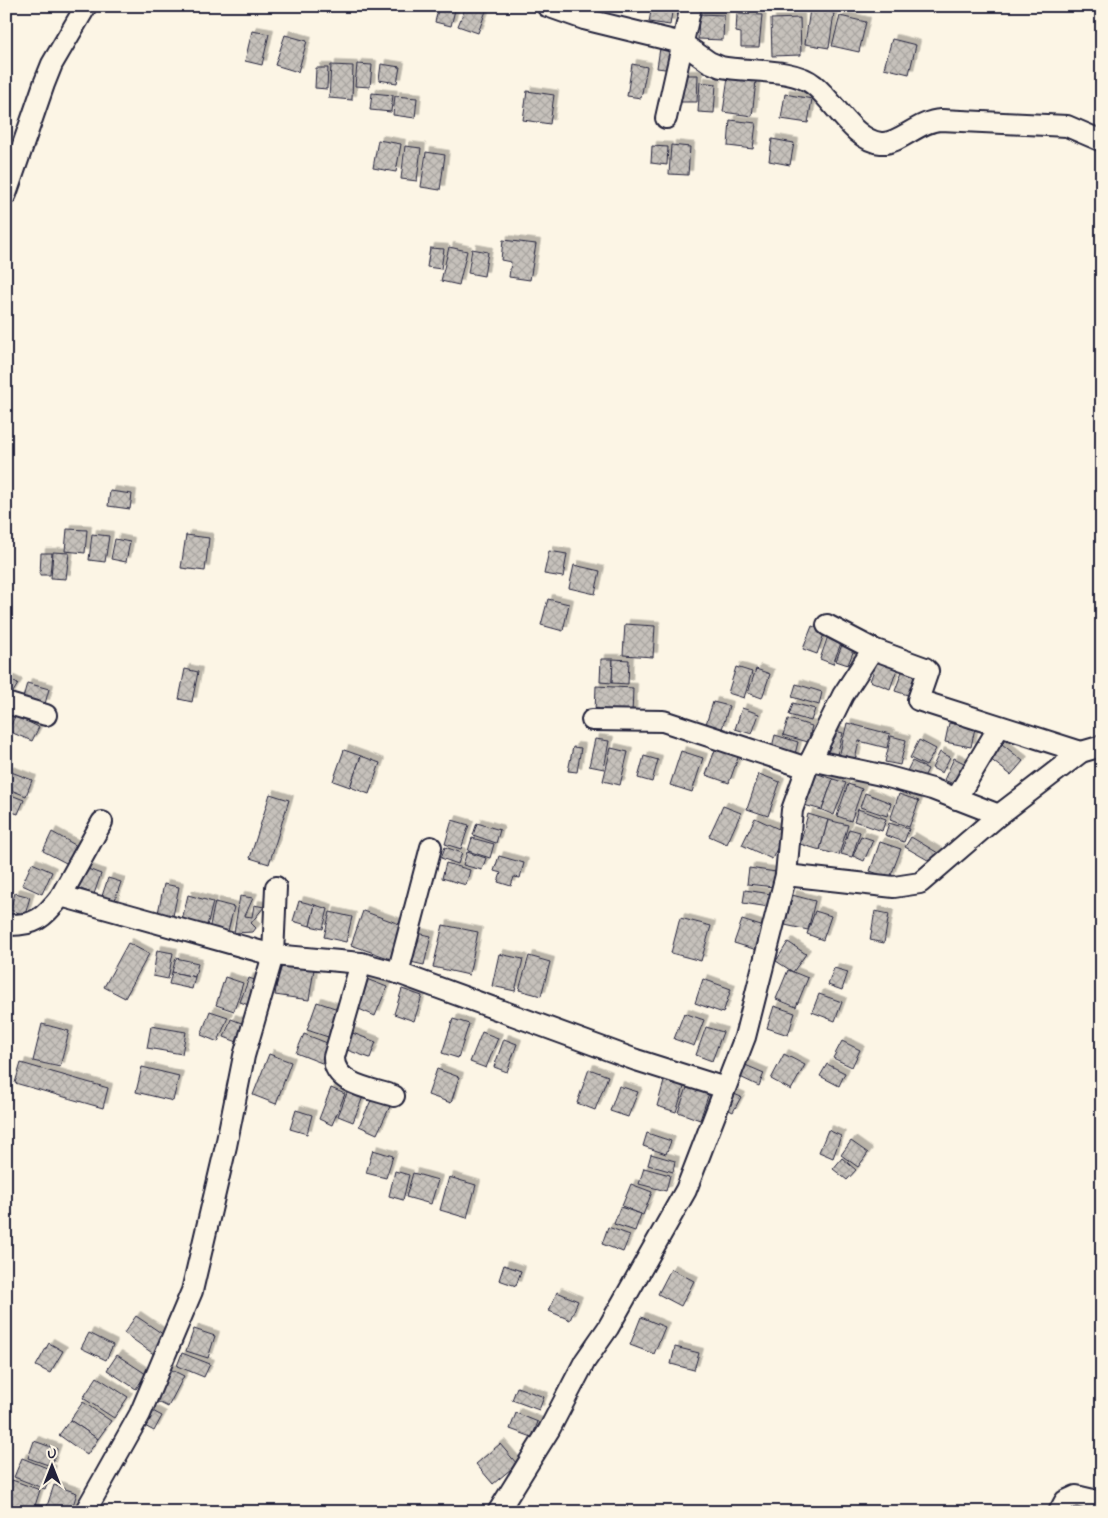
<svg xmlns="http://www.w3.org/2000/svg" width="1108" height="1518" font-family="Mynerve,sans-serif">
<style>
.building{fill:url(#building-cross-hatch);stroke:#22223b;filter:url(#shadow)}
.lines{fill:none;stroke-linecap:round;stroke-linejoin:round}
.minor-casing{stroke:#22223b;stroke-width:24}
.minor{stroke:#fcf5e5;stroke-width:20}
</style>
<defs>
<pattern id="building-cross-hatch" width="8" height="8" patternUnits="userSpaceOnUse" patternTransform="scale(1.25)"><rect width="8" height="8" fill="#c6c1bb"/><path d="M0 0l8 8M0 8l8-8" fill="none" stroke="#aaa6a2"/></pattern>
<filter id="shadow"><feDropShadow dx="4.5" dy="-4.5" stdDeviation="0" flood-color="#0004"/></filter>
</defs>
<rect width="100%" height="100%" fill="#fcf5e5"/>
<filter id="ink" filterUnits="userSpaceOnUse"><feTurbulence type="fractalNoise" baseFrequency=".02" numOctaves="2"/><feDisplacementMap in="SourceGraphic" scale="10" xChannelSelector="R" yChannelSelector="G"/><feConvolveMatrix kernelMatrix="1 2 1 2 8 2 1 2 1" color-interpolation-filters="sRGB"/></filter>
<g filter="url(#ink)">
<g class="building">
<polygon points="439,6 456,6 451,26 435,22"/>
<polygon points="466,6 487,8 478,33 458,26"/>
<polygon points="652,6 673,6 670,25 649,22"/>
<polygon points="810,9 834,13 829,48 805,44"/>
<polygon points="699,14 724,15 723,40 698,39"/>
<polygon points="737,14 762,15 759,47 741,47 741,33 736,32"/>
<polygon points="840,16 866,22 859,52 832,46"/>
<polygon points="800,18 801,55 772,56 771,19"/>
<polygon points="252,31 269,34 262,65 245,61"/>
<polygon points="285,35 307,41 298,72 275,65"/>
<polygon points="892,39 916,45 909,74 884,68"/>
<polygon points="660,48 676,50 673,70 657,68"/>
<polygon points="357,64 372,65 370,87 355,86"/>
<polygon points="381,64 400,67 397,83 379,80"/>
<polygon points="632,64 647,67 641,98 627,96"/>
<polygon points="331,65 353,66 352,100 329,98"/>
<polygon points="316,68 328,68 327,89 315,88"/>
<polygon points="681,75 698,75 697,102 680,102"/>
<polygon points="728,77 756,81 752,116 723,112"/>
<polygon points="700,82 716,84 714,113 698,112"/>
<polygon points="527,91 554,95 550,124 523,120"/>
<polygon points="372,93 393,95 391,112 370,110"/>
<polygon points="785,94 812,99 808,123 781,119"/>
<polygon points="395,96 417,98 415,118 393,115"/>
<polygon points="730,120 756,123 753,149 728,146"/>
<polygon points="772,139 794,143 790,165 769,161"/>
<polygon points="378,140 401,144 396,172 373,168"/>
<polygon points="671,145 690,147 688,175 669,174"/>
<polygon points="405,146 421,148 417,181 401,179"/>
<polygon points="652,146 668,147 667,165 651,163"/>
<polygon points="426,152 445,155 440,190 421,187"/>
<polygon points="503,240 536,244 530,280 509,277 511,262 501,260"/>
<polygon points="449,247 467,251 459,285 441,281"/>
<polygon points="430,248 444,249 441,269 427,267"/>
<polygon points="472,249 488,252 484,276 468,273"/>
<polygon points="110,491 132,494 130,509 108,506"/>
<polygon points="67,529 87,530 85,553 65,551"/>
<polygon points="92,534 109,536 105,562 89,560"/>
<polygon points="186,535 209,538 205,571 181,568"/>
<polygon points="115,539 130,542 126,562 111,559"/>
<polygon points="549,551 567,554 563,577 544,574"/>
<polygon points="53,552 69,553 66,579 51,578"/>
<polygon points="41,553 52,553 50,575 40,575"/>
<polygon points="574,565 600,571 595,594 569,588"/>
<polygon points="548,599 569,604 563,631 541,625"/>
<polygon points="625,624 655,626 653,657 623,655"/>
<polygon points="812,626 825,631 817,654 803,649"/>
<polygon points="829,633 843,638 833,664 820,659"/>
<polygon points="843,642 855,647 848,665 836,661"/>
<polygon points="880,654 900,661 890,689 870,681"/>
<polygon points="601,659 613,659 612,683 600,682"/>
<polygon points="613,659 629,660 628,684 612,683"/>
<polygon points="905,663 924,669 914,697 895,691"/>
<polygon points="736,667 752,672 744,698 728,693"/>
<polygon points="185,669 198,672 192,702 179,699"/>
<polygon points="756,669 770,674 762,698 748,693"/>
<polygon points="6,678 18,684 8,700 6,699"/>
<polygon points="27,683 49,689 45,704 23,698"/>
<polygon points="796,684 822,692 819,705 792,697"/>
<polygon points="596,686 633,688 632,715 595,712"/>
<polygon points="713,702 729,706 722,729 706,724"/>
<polygon points="793,703 815,709 811,721 789,715"/>
<polygon points="742,708 759,714 752,734 735,729"/>
<polygon points="15,716 39,727 32,741 8,731"/>
<polygon points="788,719 812,726 808,742 783,735"/>
<polygon points="847,723 890,734 887,748 859,741 855,760 839,757"/>
<polygon points="949,723 975,728 971,747 945,742"/>
<polygon points="830,730 843,733 836,758 824,755"/>
<polygon points="775,735 798,742 794,758 771,751"/>
<polygon points="891,736 906,740 900,765 885,762"/>
<polygon points="595,739 609,741 604,769 589,766"/>
<polygon points="919,740 936,749 926,766 910,758"/>
<polygon points="1002,744 1023,761 1011,775 990,759"/>
<polygon points="573,747 581,748 577,772 568,771"/>
<polygon points="716,747 739,755 729,783 706,775"/>
<polygon points="611,748 628,752 620,785 603,781"/>
<polygon points="344,750 361,756 350,787 333,781"/>
<polygon points="681,751 703,758 692,792 670,785"/>
<polygon points="940,752 950,757 942,773 932,768"/>
<polygon points="361,756 380,763 369,794 350,787"/>
<polygon points="644,756 658,760 652,782 638,778"/>
<polygon points="954,758 966,764 956,785 944,780"/>
<polygon points="912,761 928,769 921,783 905,775"/>
<polygon points="6,770 32,780 26,796 6,788"/>
<polygon points="815,773 833,779 822,810 804,805"/>
<polygon points="759,774 780,782 768,816 747,809"/>
<polygon points="833,779 846,783 834,815 822,810"/>
<polygon points="848,784 862,789 851,821 837,816"/>
<polygon points="6,793 24,800 18,814 6,810"/>
<polygon points="865,793 891,803 887,816 860,807"/>
<polygon points="270,794 289,800 269,864 250,858"/>
<polygon points="899,794 919,801 909,827 890,820"/>
<polygon points="723,806 741,813 727,844 709,836"/>
<polygon points="858,809 886,819 882,831 854,821"/>
<polygon points="808,814 828,820 820,850 800,844"/>
<polygon points="755,818 785,832 772,859 742,845"/>
<polygon points="452,820 469,825 461,849 445,844"/>
<polygon points="828,820 848,825 839,855 820,850"/>
<polygon points="477,823 500,830 496,843 473,835"/>
<polygon points="889,823 909,829 904,842 885,835"/>
<polygon points="849,829 860,832 852,857 841,854"/>
<polygon points="52,832 77,846 68,864 43,851"/>
<polygon points="861,836 873,840 864,861 853,856"/>
<polygon points="911,837 938,853 933,863 905,847"/>
<polygon points="472,838 494,844 490,858 468,851"/>
<polygon points="880,842 901,849 890,878 870,871"/>
<polygon points="445,847 462,853 458,864 441,858"/>
<polygon points="467,852 486,858 482,870 463,865"/>
<polygon points="499,856 524,863 520,878 514,877 511,886 498,882 501,873 494,871"/>
<polygon points="32,863 52,872 42,894 22,885"/>
<polygon points="446,863 470,870 466,885 442,878"/>
<polygon points="80,866 101,874 94,894 73,886"/>
<polygon points="749,868 776,872 774,887 747,884"/>
<polygon points="108,878 121,882 113,906 100,902"/>
<polygon points="164,884 179,887 173,916 158,913"/>
<polygon points="745,890 771,894 769,907 743,903"/>
<polygon points="15,893 30,897 25,915 10,910"/>
<polygon points="188,895 213,902 207,926 182,920"/>
<polygon points="792,895 815,901 808,930 785,925"/>
<polygon points="240,896 253,898 245,916 252,917 254,905 264,907 251,923 256,928 253,932 234,933"/>
<polygon points="299,901 315,905 310,926 293,921"/>
<polygon points="215,902 234,907 227,935 209,930"/>
<polygon points="315,905 328,909 323,929 310,926"/>
<polygon points="363,911 405,926 394,960 351,945"/>
<polygon points="815,911 831,916 823,940 807,934"/>
<polygon points="875,911 889,914 884,943 870,940"/>
<polygon points="330,912 352,917 346,942 324,937"/>
<polygon points="680,918 711,926 701,961 671,953"/>
<polygon points="742,920 764,927 757,950 734,943"/>
<polygon points="443,925 478,932 469,975 433,967"/>
<polygon points="413,932 431,936 424,965 406,961"/>
<polygon points="788,942 806,954 793,972 776,961"/>
<polygon points="128,943 149,954 125,998 104,987"/>
<polygon points="157,950 173,953 168,979 153,976"/>
<polygon points="499,954 523,959 515,991 492,986"/>
<polygon points="529,956 550,962 541,996 519,990"/>
<polygon points="176,958 198,963 195,977 172,972"/>
<polygon points="280,963 314,969 309,1000 275,995"/>
<polygon points="834,968 848,972 842,990 828,985"/>
<polygon points="788,970 808,978 796,1007 776,999"/>
<polygon points="172,972 195,977 192,989 169,984"/>
<polygon points="225,977 243,983 234,1011 216,1005"/>
<polygon points="249,978 263,983 254,1007 240,1002"/>
<polygon points="364,978 387,987 375,1016 352,1006"/>
<polygon points="703,979 731,989 723,1013 695,1003"/>
<polygon points="402,989 422,996 414,1021 394,1014"/>
<polygon points="819,994 842,1002 835,1021 812,1012"/>
<polygon points="317,1002 341,1010 331,1038 307,1030"/>
<polygon points="774,1006 795,1013 788,1035 767,1028"/>
<polygon points="210,1011 228,1017 218,1042 201,1035"/>
<polygon points="684,1013 704,1020 694,1046 674,1039"/>
<polygon points="231,1019 252,1027 245,1045 224,1037"/>
<polygon points="453,1019 469,1024 458,1058 442,1053"/>
<polygon points="42,1024 69,1031 60,1067 33,1061"/>
<polygon points="151,1026 186,1032 182,1054 147,1048"/>
<polygon points="706,1027 723,1032 712,1061 696,1055"/>
<polygon points="350,1032 376,1042 370,1058 344,1049"/>
<polygon points="482,1032 498,1038 486,1068 470,1062"/>
<polygon points="304,1034 335,1046 327,1065 296,1053"/>
<polygon points="504,1039 517,1044 507,1072 494,1067"/>
<polygon points="842,1041 860,1050 852,1067 833,1058"/>
<polygon points="269,1054 291,1062 276,1104 253,1095"/>
<polygon points="784,1054 805,1065 791,1090 771,1079"/>
<polygon points="21,1063 108,1088 103,1108 15,1083"/>
<polygon points="743,1064 764,1073 759,1086 738,1076"/>
<polygon points="827,1064 845,1073 839,1086 820,1076"/>
<polygon points="142,1067 179,1076 173,1101 136,1092"/>
<polygon points="437,1069 459,1077 451,1103 428,1095"/>
<polygon points="589,1069 608,1076 595,1110 577,1103"/>
<polygon points="665,1078 685,1084 676,1112 657,1106"/>
<polygon points="351,1083 366,1089 353,1122 338,1116"/>
<polygon points="688,1085 709,1093 700,1120 678,1112"/>
<polygon points="619,1086 638,1092 628,1117 610,1111"/>
<polygon points="331,1088 345,1094 332,1125 319,1119"/>
<polygon points="375,1092 393,1100 377,1134 359,1126"/>
<polygon points="732,1093 741,1097 733,1112 725,1108"/>
<polygon points="296,1110 312,1115 307,1134 290,1129"/>
<polygon points="828,1130 841,1136 833,1158 819,1152"/>
<polygon points="647,1133 671,1141 666,1154 643,1146"/>
<polygon points="851,1141 868,1153 858,1167 841,1155"/>
<polygon points="373,1150 393,1156 386,1178 366,1173"/>
<polygon points="651,1154 675,1161 673,1172 648,1165"/>
<polygon points="842,1158 856,1170 847,1180 833,1169"/>
<polygon points="644,1168 670,1175 666,1191 639,1184"/>
<polygon points="395,1171 409,1175 403,1200 389,1196"/>
<polygon points="413,1173 438,1180 431,1204 406,1197"/>
<polygon points="449,1177 476,1185 467,1218 440,1210"/>
<polygon points="631,1184 652,1192 643,1215 622,1206"/>
<polygon points="620,1207 641,1214 635,1231 614,1224"/>
<polygon points="608,1227 630,1235 623,1252 602,1244"/>
<polygon points="504,1265 521,1271 516,1286 499,1280"/>
<polygon points="671,1269 694,1281 681,1306 658,1294"/>
<polygon points="557,1292 578,1301 570,1320 549,1311"/>
<polygon points="136,1316 167,1337 155,1355 124,1333"/>
<polygon points="641,1317 665,1327 654,1354 630,1345"/>
<polygon points="194,1329 215,1336 208,1358 186,1351"/>
<polygon points="89,1333 113,1345 106,1360 81,1348"/>
<polygon points="49,1343 63,1351 50,1373 36,1366"/>
<polygon points="675,1347 699,1353 694,1370 671,1364"/>
<polygon points="182,1353 210,1364 204,1377 177,1366"/>
<polygon points="117,1355 146,1374 136,1389 107,1370"/>
<polygon points="168,1368 184,1376 168,1407 152,1399"/>
<polygon points="97,1377 128,1397 114,1418 83,1398"/>
<polygon points="517,1387 544,1397 539,1410 512,1400"/>
<polygon points="83,1402 111,1421 98,1439 70,1420"/>
<polygon points="147,1408 162,1416 154,1431 139,1423"/>
<polygon points="516,1413 538,1422 532,1437 510,1429"/>
<polygon points="70,1420 98,1439 87,1455 59,1435"/>
<polygon points="34,1441 57,1449 51,1466 28,1458"/>
<polygon points="500,1444 517,1464 493,1484 476,1464"/>
<polygon points="22,1458 52,1470 45,1489 14,1477"/>
<polygon points="12,1480 40,1490 33,1512 20,1512 6,1507 6,1496"/>
<polygon points="54,1485 77,1493 71,1512 45,1512"/>
</g>
<g class="lines">
<defs>
<g id="minor">
<path d="M547,6L584,19L682,43L709,62L721,67C747,72 794,68 814,85C835,102 854,141 881,143C898,145 918,121 941,120L1067,126L1102,141"/>
<polyline points="666,118 691,6"/>
<polyline points="6,194 44,84 52,64 86,6"/>
<polyline points="827,625 873,649 925,668 928,671 918,700 1081,752"/>
<polyline points="6,703 46,715"/>
<polyline points="592,720 663,721 807,768 811,760 881,775 932,789 999,815"/>
<polyline points="811,760 843,695 873,649"/>
<polyline points="956,799 999,727"/>
<polyline points="102,822 61,896 273,955 361,963 398,973 636,1060 725,1088"/>
<polyline points="786,875 894,887 920,883 999,815 1081,752 1102,746"/>
<path d="M6,925C35,926 44,918 61,896"/>
<path d="M361,963L334,1057C333,1085 374,1089 394,1096"/>
<polyline points="398,973 431,847"/>
<polyline points="85,1512 140,1414 192,1291 226,1146 244,1056 273,955 276,887"/>
<polyline points="498,1512 549,1430 585,1361 608,1328 686,1190 745,1037 786,875 792,810 807,768"/>
<polyline points="1059,1512 1065,1501 1076,1496 1102,1502"/>
</g>
</defs>
<use href="#minor" class="minor-casing"/>
<use href="#minor" class="minor"/>
</g>
</g>
<rect width="1108" height="1518" fill="none" stroke="#fcf5e5" stroke-width="25"/>
<rect x="12" y="12" width="1083" height="1493" fill="none" stroke="#22223b" stroke-width="2" filter="url(#ink)"/>
<g transform="translate(52 1466)" stroke="#fcf5e5" stroke-width="4" paint-order="stroke">
<path d="M0-4L9 19L0 12L-9 19Z" fill="#22223b"/>
<text y="-8" font-size="14" font-weight="bold" text-anchor="middle" fill="#22223b">U</text>
</g>
</svg>
